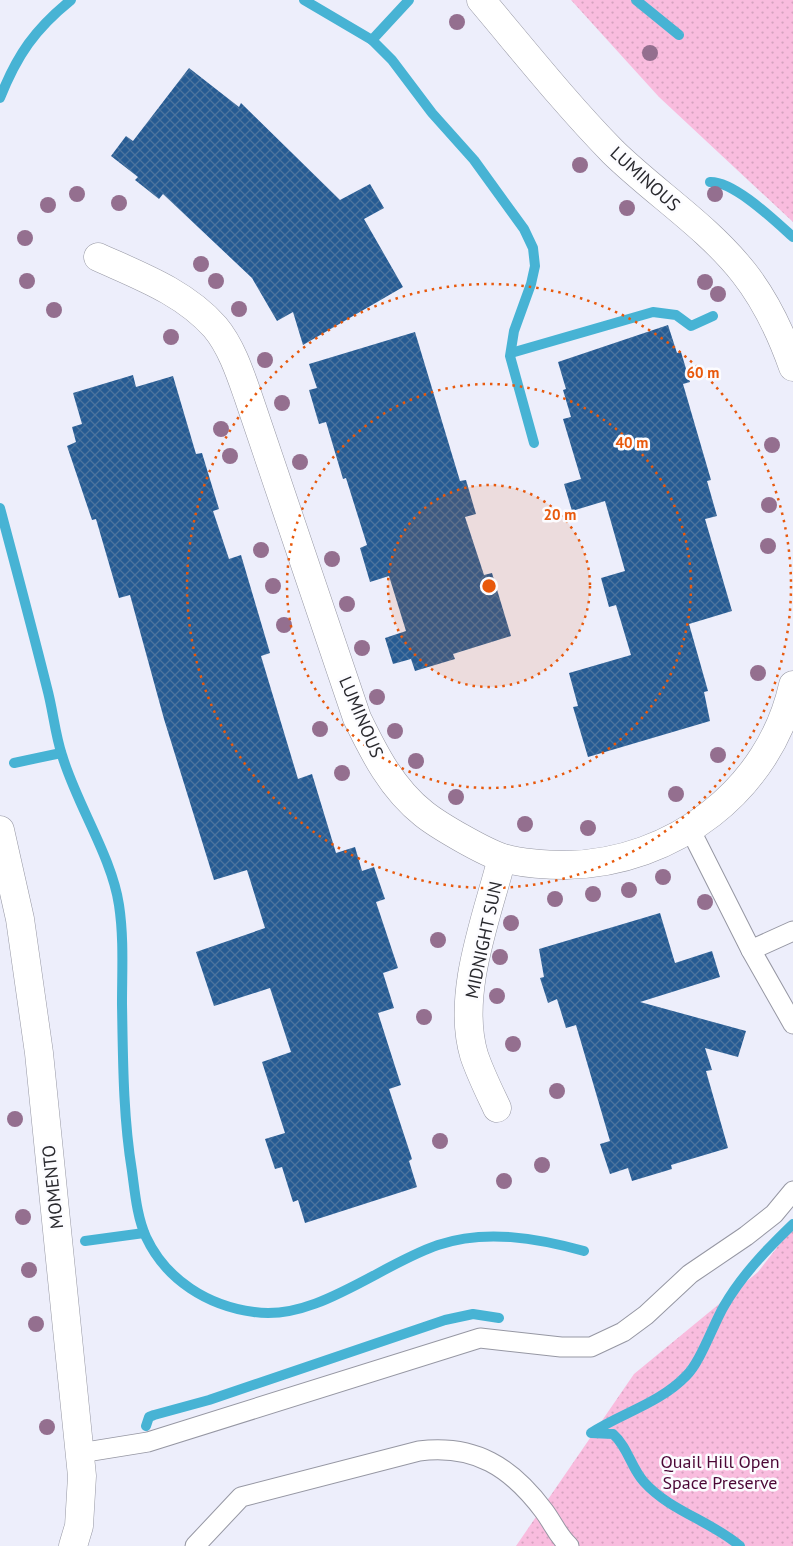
<svg xmlns="http://www.w3.org/2000/svg" width="793" height="1546" font-family="'PT Sans',sans-serif">
<style>
.grass{fill:url(#grass-dots)}
.lines{fill:none;stroke-linecap:round;stroke-linejoin:round}
.stream{stroke:#47b3d4;stroke-width:10}
.building{fill:url(#building-cross-hatch)}
.lane-casing{stroke:#9697a3;stroke-width:21}
.street-casing{stroke:#9697a3;stroke-width:29}
.lane{stroke:#fff;stroke-width:19}
.street{stroke:#fff;stroke-width:28}
.tree{fill:#946f8f}
.ring{fill:none;stroke:#e8590c;stroke-width:2.5;stroke-dasharray:2.5 5}
.labels{text-anchor:middle;stroke-width:5;stroke-linejoin:round;paint-order:stroke}
.street-label{font-size:18px;fill:#29292e;stroke:#fcfcff}
.park-label{font-size:18px;fill:#4c0736;stroke:#fcfcff}
.centre{fill:#e8590c;stroke:#fcfcff;stroke-width:2.5}
.ring-label{font-size:15px;text-anchor:middle;font-weight:bold;fill:#e8590c;stroke:#fcfcff;stroke-width:5;stroke-linejoin:round;paint-order:stroke}
</style>
<defs>
<pattern id="grass-dots" width="8" height="8" patternUnits="userSpaceOnUse" patternTransform="scale(1.25)"><rect width="8" height="8" fill="#f9bcde"/><path d="M2 2h.1M6 6h.1" fill="none" stroke="#d5a2bf" stroke-width="1.8" stroke-linecap="round"/></pattern>
<pattern id="building-cross-hatch" width="8" height="8" patternUnits="userSpaceOnUse" patternTransform="scale(1.25)"><rect width="8" height="8" fill="#265b93"/><path d="M0 0l8 8M0 8l8-8" fill="none" stroke="#4c749e"/></pattern>
</defs>
<rect width="100%" height="100%" fill="#edeefb"/>
<g class="grass">
<polygon points="571,0 793,0 793,222 659,97"/>
<polygon points="793,1227 793,1546 516,1546 634,1374 758,1272"/>
</g>
<g class="lines">
<g class="stream">
<polyline points="304,0 372,40 392,60 432,113 474,160 524,229 533,248 535,266 531,284 514,331 510,356 534,443"/>
<polyline points="636,0 679,35"/>
<polyline points="372,40 409,0"/>
<path d="M0,98C17,55 35,29 71,0"/>
<path d="M710,182C734,181 775,221 793,237"/>
<polyline points="511,353 653,312 676,315 691,326 713,316"/>
<path d="M0,508C16,568 32,628 47,688C53,710 55,734 62,755C76,803 112,857 119,905C124,938 122,971 122,1004C123,1060 123,1116 132,1171C135,1193 137,1217 146,1237C166,1280 208,1306 254,1312C315,1322 381,1264 438,1245C485,1229 537,1238 584,1251"/>
<polyline points="14,763 61,753"/>
<polyline points="85,1241 144,1233"/>
<polyline points="146,1426 149,1417 154,1415 209,1400 445,1320 473,1314 499,1318"/>
<path d="M740,1546C711,1521 670,1511 644,1482C631,1468 628,1447 613,1434L591,1433C622,1413 660,1403 686,1376C700,1363 713,1325 724,1306C742,1275 767,1249 793,1224"/>
</g>
</g>
<g class="building">
<polygon points="189,68 239,107 241,103 340,200 370,184 384,208 364,219 403,287 303,345 293,312 277,321 252,278 163,194 159,199 135,180 138,177 111,156 126,136 133,141"/>
<polygon points="668,325 677,353 681,352 690,382 683,384 711,480 707,481 717,516 705,519 732,611 689,624 708,691 704,692 710,721 588,757 573,707 578,706 569,673 631,655 616,605 609,607 601,578 625,571 605,501 572,511 564,484 581,479 563,419 571,417 563,390 566,389 558,362"/>
<polygon points="415,332 460,481 466,480 476,514 465,517 484,575 492,573 511,636 453,654 455,659 415,671 411,659 393,664 385,638 406,631 389,576 370,582 360,548 367,545 346,478 343,479 326,422 319,424 309,390 317,388 309,364"/>
<polygon points="133,375 136,387 173,376 196,454 202,453 219,509 213,511 229,559 241,555 270,653 261,656 298,779 312,774 336,853 355,847 362,871 374,867 385,899 376,902 398,968 383,973 394,1008 378,1013 401,1085 389,1089 412,1159 409,1161 417,1187 305,1223 298,1200 293,1202 282,1167 275,1169 265,1139 285,1133 262,1062 291,1052 270,988 214,1006 196,952 265,928 247,870 214,880 164,719 130,595 119,598 96,519 92,520 67,446 76,442 72,427 82,424 73,393"/>
<polygon points="660,913 675,963 712,951 720,977 640,1002 746,1031 738,1057 705,1048 712,1070 706,1071 728,1148 671,1165 672,1169 632,1181 628,1168 610,1174 600,1144 610,1141 576,1025 566,1028 557,999 548,1003 540,978 544,977 539,949"/>
</g>
<g class="lines">
<defs>
<g id="lane">
<polyline points="690,829 751,950 793,1024"/>
<polyline points="751,950 793,931"/>
<polyline points="80,1453 148,1442 480,1338 561,1347 591,1347 623,1332 646,1315 690,1274 746,1236 774,1214 793,1191"/>
<path d="M195,1546L241,1497L419,1451C475,1444 511,1467 544,1511C553,1523 558,1536 569,1546"/>
</g>
<g id="street">
<path d="M481,0C524,51 566,104 613,152C655,193 707,226 744,273C766,301 781,333 793,367"/>
<path d="M98,257C140,276 184,292 215,327C231,346 240,373 248,396L357,718C374,753 392,789 424,814C439,826 484,852 503,858C524,864 546,865 567,865C673,863 770,790 793,685"/>
<polyline points="0,830 20,919 39,1053 82,1476 79,1526 73,1546"/>
<path d="M497,1108C489,1091 480,1073 474,1055C456,994 487,917 502,858"/>
</g>
</defs>
<use href="#lane" class="lane-casing"/>
<use href="#street" class="street-casing"/>
<use href="#lane" class="lane"/>
<use href="#street" class="street"/>
</g>
<g class="tree">
<circle cx="457" cy="22" r="8"/>
<circle cx="650" cy="53" r="8"/>
<circle cx="580" cy="165" r="8"/>
<circle cx="77" cy="194" r="8"/>
<circle cx="715" cy="194" r="8"/>
<circle cx="119" cy="203" r="8"/>
<circle cx="48" cy="205" r="8"/>
<circle cx="627" cy="208" r="8"/>
<circle cx="25" cy="238" r="8"/>
<circle cx="201" cy="264" r="8"/>
<circle cx="27" cy="281" r="8"/>
<circle cx="216" cy="281" r="8"/>
<circle cx="705" cy="282" r="8"/>
<circle cx="718" cy="294" r="8"/>
<circle cx="239" cy="309" r="8"/>
<circle cx="54" cy="310" r="8"/>
<circle cx="171" cy="337" r="8"/>
<circle cx="265" cy="360" r="8"/>
<circle cx="282" cy="403" r="8"/>
<circle cx="221" cy="429" r="8"/>
<circle cx="772" cy="445" r="8"/>
<circle cx="230" cy="456" r="8"/>
<circle cx="300" cy="462" r="8"/>
<circle cx="769" cy="505" r="8"/>
<circle cx="768" cy="546" r="8"/>
<circle cx="261" cy="550" r="8"/>
<circle cx="332" cy="559" r="8"/>
<circle cx="273" cy="586" r="8"/>
<circle cx="347" cy="604" r="8"/>
<circle cx="284" cy="625" r="8"/>
<circle cx="362" cy="648" r="8"/>
<circle cx="758" cy="673" r="8"/>
<circle cx="377" cy="697" r="8"/>
<circle cx="320" cy="729" r="8"/>
<circle cx="395" cy="731" r="8"/>
<circle cx="718" cy="755" r="8"/>
<circle cx="416" cy="761" r="8"/>
<circle cx="342" cy="773" r="8"/>
<circle cx="676" cy="794" r="8"/>
<circle cx="456" cy="797" r="8"/>
<circle cx="525" cy="824" r="8"/>
<circle cx="588" cy="828" r="8"/>
<circle cx="663" cy="877" r="8"/>
<circle cx="629" cy="890" r="8"/>
<circle cx="593" cy="894" r="8"/>
<circle cx="555" cy="899" r="8"/>
<circle cx="705" cy="902" r="8"/>
<circle cx="511" cy="923" r="8"/>
<circle cx="438" cy="940" r="8"/>
<circle cx="500" cy="957" r="8"/>
<circle cx="497" cy="996" r="8"/>
<circle cx="424" cy="1017" r="8"/>
<circle cx="513" cy="1044" r="8"/>
<circle cx="557" cy="1091" r="8"/>
<circle cx="15" cy="1119" r="8"/>
<circle cx="440" cy="1141" r="8"/>
<circle cx="542" cy="1165" r="8"/>
<circle cx="504" cy="1181" r="8"/>
<circle cx="23" cy="1217" r="8"/>
<circle cx="29" cy="1270" r="8"/>
<circle cx="36" cy="1324" r="8"/>
<circle cx="47" cy="1427" r="8"/>
</g>
<circle cx="489" cy="586" r="101" fill="#e8590c" fill-opacity=".12"/>
<g class="ring">
<circle cx="489" cy="586" r="101"/>
<circle cx="489" cy="586" r="202"/>
<circle cx="489" cy="586" r="302"/>
</g>
<g class="labels">
<g class="street-label">
<text transform="translate(645 179) rotate(42)" y="6">LUMINOUS</text>
<text transform="translate(361 717) rotate(67)" y="6">LUMINOUS</text>
<text transform="translate(484 940) rotate(-78)" y="6">MIDNIGHT SUN</text>
<text transform="translate(53 1187) rotate(-96)" y="6">MOMENTO</text>
</g>
<g class="park-label">
<text x="720" y="1468">Quail Hill Open<tspan x="720" dy="21">Space Preserve</tspan></text>
</g>
</g>
<circle cx="489" cy="586" r="8" class="centre"/>
<g class="ring-label">
<text x="703" y="378">60 m</text>
<text x="632" y="448">40 m</text>
<text x="560" y="520">20 m</text>
</g>
</svg>
